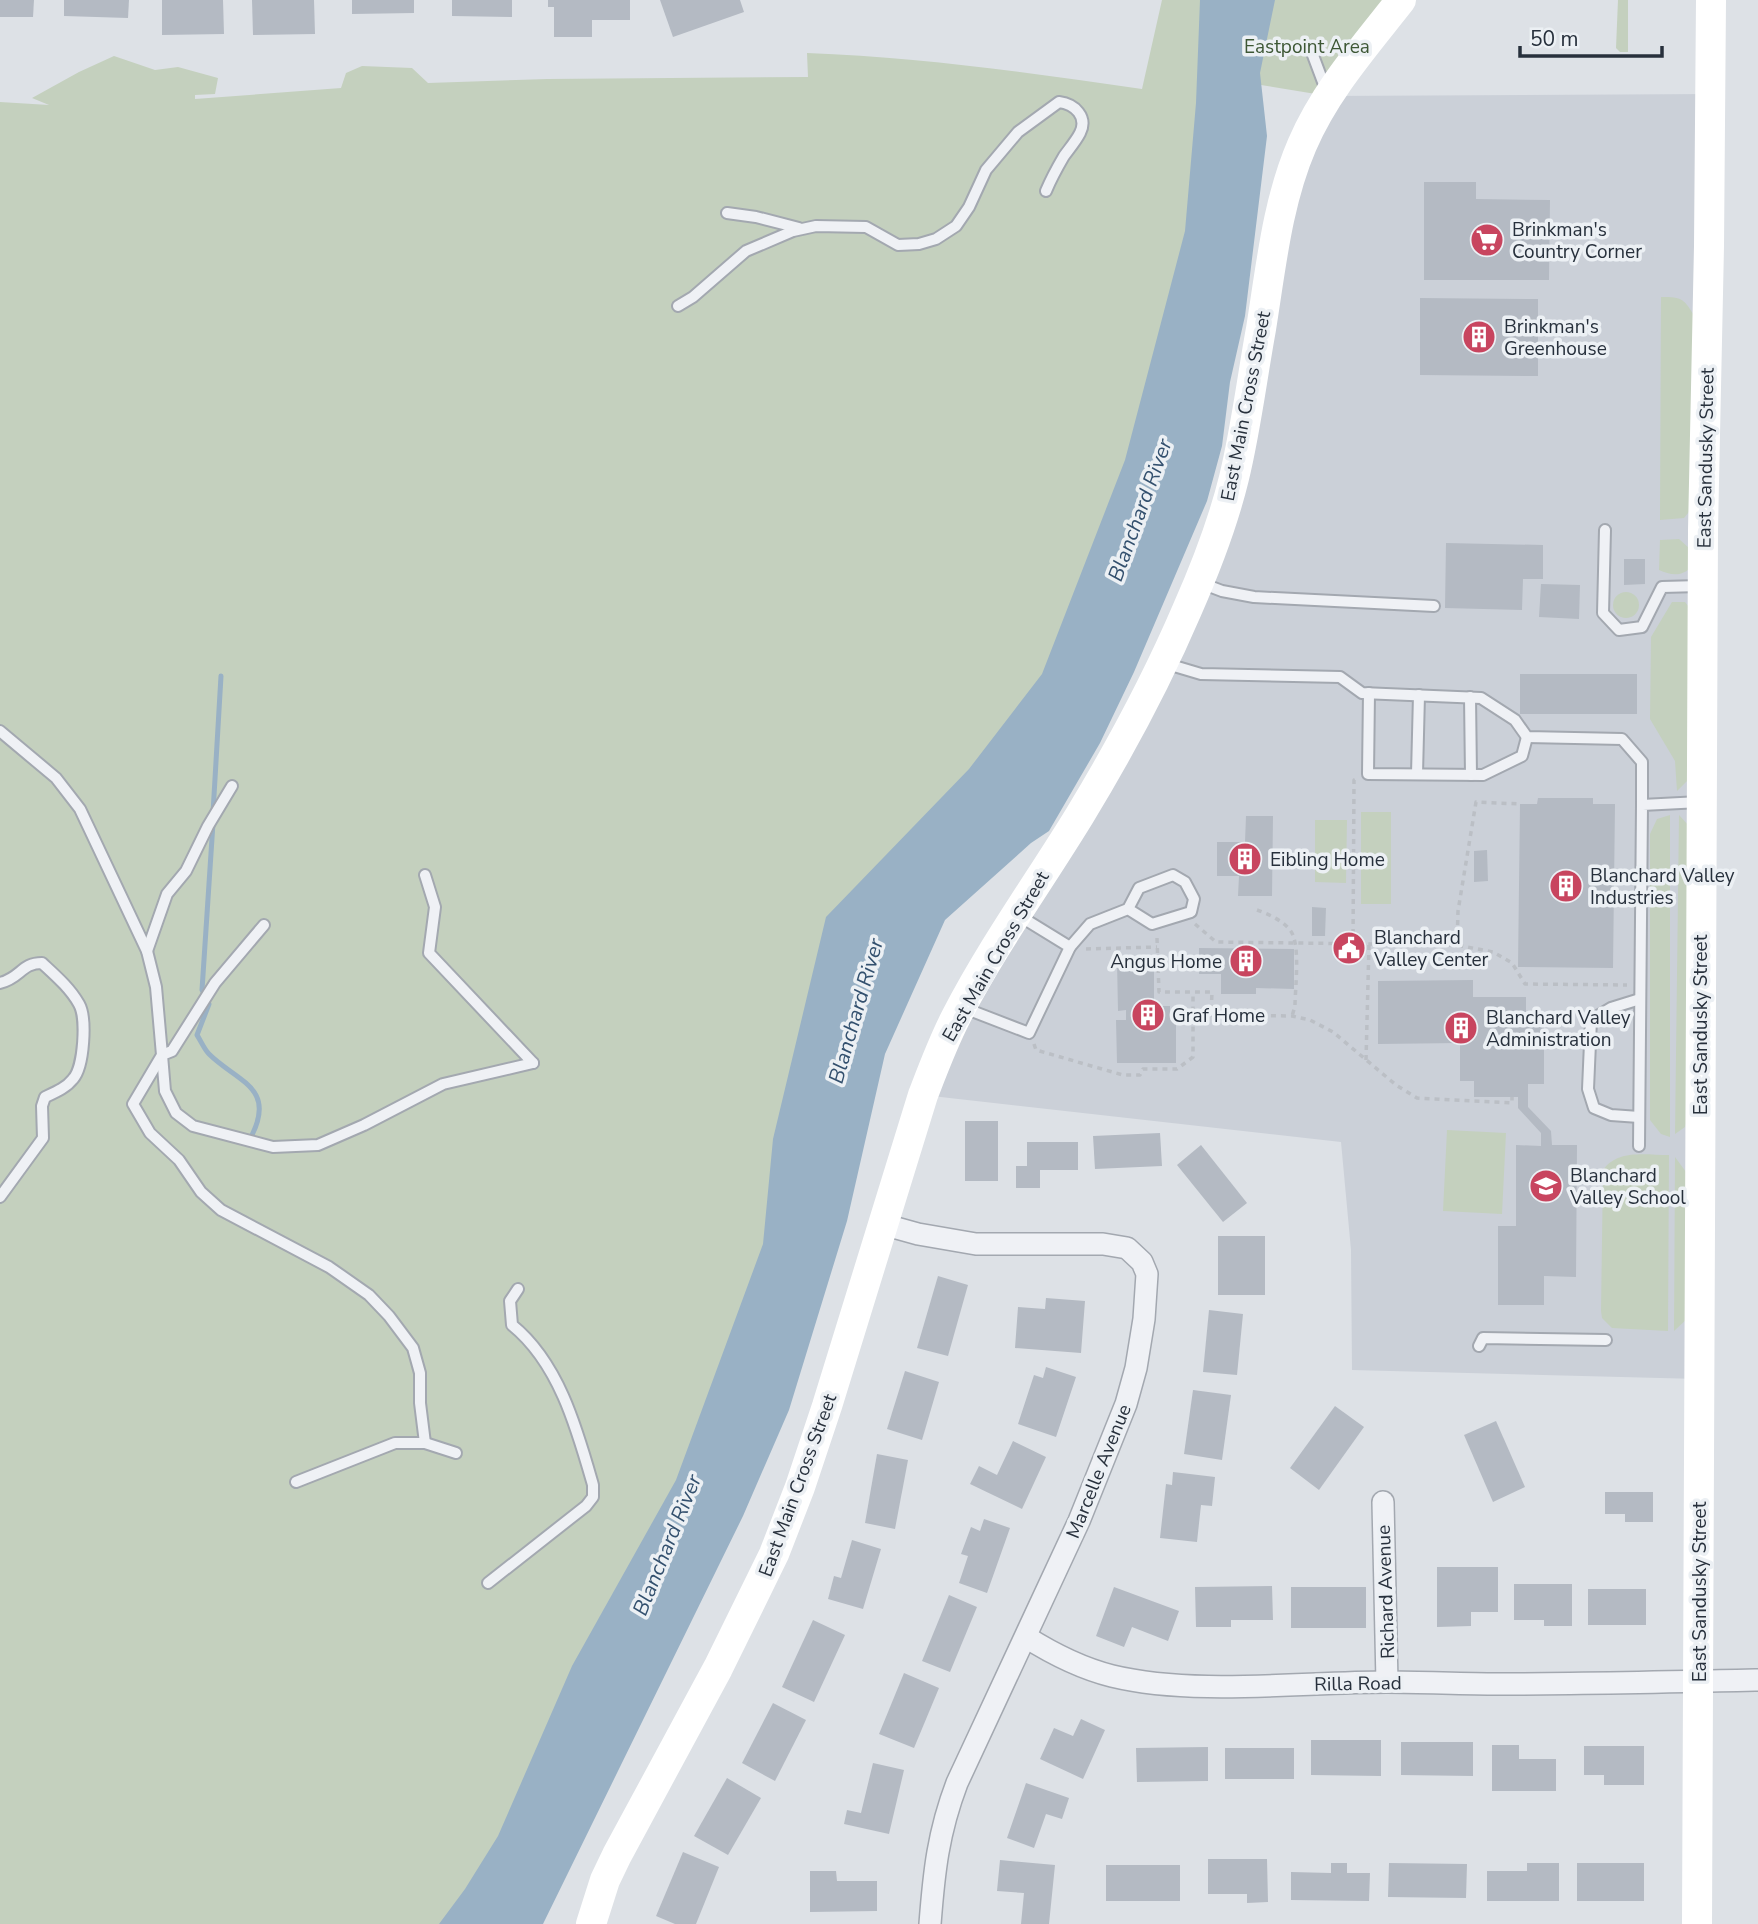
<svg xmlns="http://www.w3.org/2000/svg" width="1758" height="1924" font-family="'Nunito Sans',sans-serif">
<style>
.built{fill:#cbd0d8}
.green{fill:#c4d0be}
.water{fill:#99b1c5}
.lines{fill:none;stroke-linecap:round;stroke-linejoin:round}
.stream{stroke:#99b1c5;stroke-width:5}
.building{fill:#b4bac3}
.lane-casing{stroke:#a3a8b0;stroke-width:14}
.street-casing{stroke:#a3a8b0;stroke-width:24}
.path{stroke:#bbbfc5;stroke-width:3.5;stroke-dasharray:5 5;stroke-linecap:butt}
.lane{stroke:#eff1f5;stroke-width:10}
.street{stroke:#eff1f5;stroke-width:21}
.secondary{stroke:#fff;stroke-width:30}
.labels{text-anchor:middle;stroke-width:7;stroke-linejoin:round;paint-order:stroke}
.park-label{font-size:19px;fill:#3d5735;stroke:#ecf0f4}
.poi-label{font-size:19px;fill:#27303c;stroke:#ecf0f4;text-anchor:start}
.street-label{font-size:19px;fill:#27303c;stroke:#ecf0f4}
.water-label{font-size:21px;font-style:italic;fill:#33506e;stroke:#ecf0f4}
</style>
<rect width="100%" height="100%" fill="#dde1e6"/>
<polygon class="built" points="1711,94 1699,1379 1352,1370 1351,1250 1341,1142 923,1095 1208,559 1276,239 1328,96"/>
<g class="green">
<path d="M1162,0H1200V65L1229,89L1063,725L875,935L798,1217L496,1924H0V102L49,105L32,98L79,72L114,56L155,70L178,67L218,78L215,94L195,95V99L341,88L346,73L362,66L412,68L428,83L547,79L808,77L807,53C920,57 1031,73 1142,89Z"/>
<polygon points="1241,0 1401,0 1328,96 1230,80"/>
<polygon points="1618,0 1628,0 1628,52 1620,52 1616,48"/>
<path d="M1661,297C1683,297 1684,299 1695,317L1692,508L1684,518L1660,520Z"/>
<path d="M1679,539L1689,548L1690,568C1681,577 1670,575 1659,570L1660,540Z"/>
<circle cx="1626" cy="605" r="13"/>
<polygon points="1672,602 1685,602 1692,611 1691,777 1677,791 1675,761 1650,719 1651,637"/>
<rect x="1361" y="812" width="30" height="92"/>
<polygon points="1670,815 1670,1137 1661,1134 1650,1120 1650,834 1657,819"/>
<polygon points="1679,815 1689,826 1689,1116 1685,1127 1675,1134"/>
<polygon points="1315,820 1347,820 1346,883 1315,882"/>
<polygon points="1447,1130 1506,1133 1502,1214 1443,1211"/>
<path d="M1669,1155L1668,1331L1612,1328L1602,1318L1601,1311L1603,1170C1618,1149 1645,1155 1669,1155Z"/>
<polygon points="1675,1157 1686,1172 1688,1318 1674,1331"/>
</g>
<polygon class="water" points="1200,0 1275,0 1260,73 1267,136 1245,316 1230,382 1222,446 1207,501 1134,672 1100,743 1049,831 1031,843 945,920 885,1054 847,1221 789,1410 743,1516 543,1924 439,1924 465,1889 498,1836 572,1666 676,1480 763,1244 773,1139 826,917 969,769 1042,674 1125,460 1185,231 1196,103"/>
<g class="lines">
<g class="stream">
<polyline points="213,813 221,676"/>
<path d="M213,823L202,990L209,1004L197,1035C201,1041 204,1049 209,1054C236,1081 276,1087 252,1135"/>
</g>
</g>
<g class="building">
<polygon points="0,0 34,0 33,17 0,17"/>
<polygon points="64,0 129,0 128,18 64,16"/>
<polygon points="162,0 223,0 224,34 162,35"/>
<polygon points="252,0 314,0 315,34 253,35"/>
<polygon points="352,0 414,0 414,13 352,14"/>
<polygon points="452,0 512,0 512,17 452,16"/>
<polygon points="548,0 630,0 630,20 592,20 592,37 554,37 554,7 548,7"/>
<polygon points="660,0 740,0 744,12 673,37"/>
<polygon points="1424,182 1476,182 1476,199 1550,200 1549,280 1424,280"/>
<polygon points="1420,298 1538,299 1538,376 1420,375"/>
<polygon points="1446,543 1543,545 1543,579 1523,579 1522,610 1445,608"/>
<polygon points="1624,559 1645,559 1645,584 1624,585"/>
<polygon points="1541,584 1580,585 1579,619 1539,617"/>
<rect x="1520" y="674" width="117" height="40"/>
<polygon points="1538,798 1593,798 1593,804 1615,804 1613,968 1518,967 1520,804 1537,804"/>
<polygon points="1246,816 1273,816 1272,896 1238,896 1239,876 1217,876 1217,842 1245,842"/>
<polygon points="1487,850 1488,881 1474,882 1474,851"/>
<polygon points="1312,907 1326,908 1325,936 1312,936"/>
<polygon points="1199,948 1294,949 1294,989 1256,988 1256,994 1221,994 1221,974 1199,974"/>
<polygon points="1117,961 1154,961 1154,1006 1170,1006 1170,1020 1176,1020 1176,1063 1117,1063 1116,1020 1126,1020 1126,1010 1118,1011"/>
<polygon points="1473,980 1473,997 1526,997 1526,1013 1544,1013 1544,1084 1528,1084 1528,1107 1551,1131 1552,1145 1577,1145 1576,1277 1544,1276 1544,1305 1498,1305 1498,1226 1516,1226 1516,1145 1541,1146 1541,1133 1518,1108 1518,1097 1474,1097 1474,1081 1460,1081 1460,1043 1378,1044 1378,981"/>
<rect x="965" y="1121" width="33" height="60"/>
<polygon points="1160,1133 1162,1166 1095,1169 1093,1136"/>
<polygon points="1027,1142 1078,1142 1078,1170 1040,1170 1040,1188 1016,1188 1016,1166 1027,1166"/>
<polygon points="1201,1145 1247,1203 1223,1222 1177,1165"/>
<rect x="1218" y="1236" width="47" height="59"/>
<polygon points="938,1276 968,1285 948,1356 917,1348"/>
<polygon points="1046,1298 1085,1301 1081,1353 1015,1348 1018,1307 1045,1309"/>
<polygon points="1209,1310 1243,1314 1237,1375 1203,1372"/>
<polygon points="1046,1367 1076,1377 1056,1437 1018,1424 1034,1375 1043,1378"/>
<polygon points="905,1371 939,1382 922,1440 887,1429"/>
<polygon points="1193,1390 1231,1395 1222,1460 1184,1454"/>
<polygon points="1335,1406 1364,1427 1319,1490 1290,1468"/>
<polygon points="1496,1421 1525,1487 1493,1502 1464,1435"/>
<polygon points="1013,1441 1046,1457 1022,1509 970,1484 979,1466 997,1475"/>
<polygon points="877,1454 908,1460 895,1529 865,1523"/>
<polygon points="1173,1472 1215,1477 1212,1506 1201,1505 1197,1542 1160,1538 1166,1484 1172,1485"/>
<polygon points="1605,1492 1653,1492 1653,1522 1625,1522 1625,1514 1605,1514"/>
<polygon points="984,1519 1010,1528 987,1593 959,1583 968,1556 961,1554 971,1527 980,1531"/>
<polygon points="852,1540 881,1549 863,1609 828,1599 834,1576 841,1578"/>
<polygon points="1437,1567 1498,1567 1498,1612 1471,1612 1471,1626 1437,1627"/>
<polygon points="1514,1584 1572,1584 1572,1626 1544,1626 1544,1620 1514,1620"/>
<polygon points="1272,1586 1273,1620 1231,1620 1231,1627 1196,1627 1195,1587"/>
<polygon points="1114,1587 1179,1611 1168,1641 1132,1627 1124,1647 1096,1636"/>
<rect x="1291" y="1587" width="75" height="41"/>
<rect x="1588" y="1589" width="58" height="36"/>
<polygon points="949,1595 977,1607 950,1672 922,1661"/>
<polygon points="813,1620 845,1635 814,1702 782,1687"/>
<polygon points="904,1673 939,1688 914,1748 879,1734"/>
<polygon points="773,1703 806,1720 775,1781 742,1763"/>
<polygon points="1081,1719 1105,1730 1083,1779 1040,1759 1054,1728 1073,1736"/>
<polygon points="1311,1740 1381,1740 1381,1776 1311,1775"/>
<polygon points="1401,1742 1473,1742 1473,1776 1401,1775"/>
<polygon points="1492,1745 1519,1745 1519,1759 1556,1759 1556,1791 1492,1791"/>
<polygon points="1584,1746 1644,1746 1644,1785 1604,1785 1604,1775 1584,1775"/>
<polygon points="1208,1747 1208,1781 1137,1782 1136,1748"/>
<rect x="1225" y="1748" width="69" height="31"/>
<polygon points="873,1763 904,1770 889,1834 844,1824 847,1810 861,1813"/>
<polygon points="727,1778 761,1798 728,1855 694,1836"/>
<polygon points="1026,1783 1069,1798 1062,1819 1046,1814 1034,1848 1007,1838"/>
<polygon points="683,1852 719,1867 696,1924 675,1924 656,1916"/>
<polygon points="1208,1859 1267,1859 1268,1902 1247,1903 1247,1894 1208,1894"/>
<polygon points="1000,1860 1055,1865 1049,1924 1021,1924 1024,1893 997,1891"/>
<polygon points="1331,1863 1347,1863 1347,1873 1370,1873 1369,1901 1291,1900 1291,1872 1331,1873"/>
<polygon points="1389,1863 1467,1864 1466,1898 1388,1897"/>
<polygon points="1527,1863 1559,1863 1559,1901 1487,1901 1487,1871 1527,1871"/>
<rect x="1577" y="1863" width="67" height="38"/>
<rect x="1106" y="1865" width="74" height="36"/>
<polygon points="810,1871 836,1871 837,1881 877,1881 877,1911 810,1912"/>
</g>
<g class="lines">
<defs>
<g id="lane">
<polyline points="1311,50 1326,90"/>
<polyline points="727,213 756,217 799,228"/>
<path d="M678,306L693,297L746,251L793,231L816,226L866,227L898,245L919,244L936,239L956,226L969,207L986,170L1018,132L1059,102C1075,104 1088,117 1080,133C1076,141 1069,149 1064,156C1057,168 1051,179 1046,191"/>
<polyline points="1605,530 1603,613 1619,630 1642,627 1662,587 1700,586"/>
<polyline points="1201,583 1222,591 1254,597 1434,606"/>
<polyline points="1164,663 1201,674 1340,677 1362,693 1481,698 1515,720 1527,737 1622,739 1642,762 1642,805"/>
<polyline points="1369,693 1368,774 1483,775 1522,756 1527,737"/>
<polyline points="1470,697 1471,775"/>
<polyline points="0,731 56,778 80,809 147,951 156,987 162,1055 133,1104 150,1133 179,1160 201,1192 221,1210 329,1267 369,1295 389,1316 413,1348 420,1373 420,1403 425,1443 395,1443 296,1482"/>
<polyline points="1417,774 1419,695"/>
<polyline points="425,875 435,907 429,953 533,1063"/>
<polyline points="264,925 215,983 172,1051 162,1055 165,1091 176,1113 193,1126 273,1147 318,1145 364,1125 443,1084 533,1063"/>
<polyline points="1070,947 1090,924 1128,909 1139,888 1173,875 1185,882 1194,899 1191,912 1152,924 1128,909"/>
<polyline points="147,951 167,894 186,871 208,826 232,786"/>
<path d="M0,983C21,978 21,963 42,963C56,976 70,988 79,1004C87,1018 84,1067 73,1079C66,1088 56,1092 45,1097L42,1106L43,1138L0,1197"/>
<polyline points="964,1008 1029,1033 1070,947 1018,915"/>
<polyline points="1639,1117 1611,1115 1594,1108 1588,1089 1591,1020 1611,1008 1640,999"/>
<polyline points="1639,1146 1642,805 1700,802"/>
<polyline points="1479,1346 1483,1338 1606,1340"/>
<polyline points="425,1443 456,1453"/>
<path d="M488,1583L586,1506L593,1497V1485C577,1429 559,1363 512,1325L510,1301L518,1289"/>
</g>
<g id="street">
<path d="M882,1224L918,1234L976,1244H1103L1127,1248L1142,1262L1147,1274L1144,1319L1136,1368L1126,1404L1079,1521L957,1783C938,1833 934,1872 930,1924"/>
<polyline points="1383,1502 1387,1682"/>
<path d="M1026,1637C1053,1654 1080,1668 1112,1676C1195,1696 1301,1682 1387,1682C1424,1682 1461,1684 1498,1684C1585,1684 1671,1682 1758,1680"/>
</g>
</defs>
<use href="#lane" class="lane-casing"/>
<use href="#street" class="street-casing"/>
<g class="path">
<path d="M1257,910C1268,914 1282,920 1290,930C1301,943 1295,988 1295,1006L1292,1016"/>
<polyline points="1195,924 1216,942 1457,945 1493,952 1512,963 1525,984 1627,985"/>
<polyline points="1157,938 1159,992 1212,992 1211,1015 1292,1016 1310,1020 1333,1032 1396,1085 1417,1098 1512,1103 1512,1097"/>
<polyline points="1353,944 1354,780 1356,779"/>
<polyline points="1457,945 1458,911 1476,802 1520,804"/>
<polyline points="1086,949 1157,947"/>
<polyline points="1034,1044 1036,1050 1123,1075 1140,1075 1143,1069 1177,1069 1193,1057 1193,992"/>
<polyline points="1366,1060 1369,944"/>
</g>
<use href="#lane" class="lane"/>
<use href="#street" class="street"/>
<g class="secondary">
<path d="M591,1924L605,1880L617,1855L718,1668L774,1554L800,1487L827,1406L923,1095C933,1069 943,1042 956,1017C992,947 1039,882 1080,815C1120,749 1157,680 1187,610C1206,567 1223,523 1234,478C1246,429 1252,378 1261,329C1271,267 1277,203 1302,145C1325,91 1365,46 1401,0"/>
<polyline points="1697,1924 1703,530 1709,246 1711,0"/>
</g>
</g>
<defs>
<symbol id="supermarket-disc" viewBox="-11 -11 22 22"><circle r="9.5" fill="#c8455f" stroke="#ecf0f4"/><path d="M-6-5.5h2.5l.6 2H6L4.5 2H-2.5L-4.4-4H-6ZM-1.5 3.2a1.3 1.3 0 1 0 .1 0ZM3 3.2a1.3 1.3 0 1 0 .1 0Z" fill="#fff"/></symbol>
<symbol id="building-disc" viewBox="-11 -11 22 22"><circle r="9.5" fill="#c8455f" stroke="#ecf0f4"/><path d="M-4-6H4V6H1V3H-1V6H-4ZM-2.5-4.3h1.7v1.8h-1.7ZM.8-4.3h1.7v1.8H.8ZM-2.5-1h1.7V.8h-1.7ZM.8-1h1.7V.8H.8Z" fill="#fff"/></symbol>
<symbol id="civic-disc" viewBox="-11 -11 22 22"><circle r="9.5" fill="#c8455f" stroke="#ecf0f4"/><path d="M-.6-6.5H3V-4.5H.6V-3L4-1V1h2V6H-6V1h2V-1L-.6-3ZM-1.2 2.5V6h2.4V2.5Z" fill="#fff"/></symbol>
<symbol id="school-disc" viewBox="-11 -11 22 22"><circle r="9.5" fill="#c8455f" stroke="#ecf0f4"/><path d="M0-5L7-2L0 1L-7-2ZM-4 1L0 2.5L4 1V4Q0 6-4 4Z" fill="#fff"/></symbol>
</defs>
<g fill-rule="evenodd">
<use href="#supermarket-disc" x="1468" y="221" width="38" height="38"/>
<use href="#building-disc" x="1460" y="318" width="38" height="38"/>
<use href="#building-disc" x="1226" y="840" width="38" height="38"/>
<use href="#building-disc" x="1547" y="867" width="38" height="38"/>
<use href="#civic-disc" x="1330" y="929" width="38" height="38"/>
<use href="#building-disc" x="1227" y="942" width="38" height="38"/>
<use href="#building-disc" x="1129" y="996" width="38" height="38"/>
<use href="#building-disc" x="1442" y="1009" width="38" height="38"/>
<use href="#school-disc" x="1527" y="1167" width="38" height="38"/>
</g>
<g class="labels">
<g class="park-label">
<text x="1307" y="53">Eastpoint Area</text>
</g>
<g class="poi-label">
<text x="1512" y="236">Brinkman's<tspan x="1512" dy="22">Country Corner</tspan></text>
<text x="1504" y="333">Brinkman's<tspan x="1504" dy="22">Greenhouse</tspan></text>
<text x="1270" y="866">Eibling Home</text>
<text x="1590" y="882">Blanchard Valley<tspan x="1590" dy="22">Industries</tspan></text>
<text x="1374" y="944">Blanchard<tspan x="1374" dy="22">Valley Center</tspan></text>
<text x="1222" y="968" text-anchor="end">Angus Home</text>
<text x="1172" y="1022">Graf Home</text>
<text x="1486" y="1024">Blanchard Valley<tspan x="1486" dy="22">Administration</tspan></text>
<text x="1570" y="1182">Blanchard<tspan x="1570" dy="22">Valley School</tspan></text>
</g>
<g class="street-label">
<text transform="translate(1245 406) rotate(-79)" y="7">East Main Cross Street</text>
<text transform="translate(1705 458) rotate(-89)" y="7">East Sandusky Street</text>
<text transform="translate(995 956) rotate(-60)" y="7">East Main Cross Street</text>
<text transform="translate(1700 1025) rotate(-90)" y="7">East Sandusky Street</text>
<text transform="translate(1098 1471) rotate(-68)" y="7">Marcelle Avenue</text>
<text transform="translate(797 1485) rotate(-70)" y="7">East Main Cross Street</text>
<text transform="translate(1385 1592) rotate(-92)" y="7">Richard Avenue</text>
<text transform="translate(1699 1592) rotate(-90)" y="7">East Sandusky Street</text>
<text transform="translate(1358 1683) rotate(-1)" y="7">Rilla Road</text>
</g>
<g class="water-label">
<text transform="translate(1140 510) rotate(-70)" y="7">Blanchard River</text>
<text transform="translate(856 1011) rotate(-74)" y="7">Blanchard River</text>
<text transform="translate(667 1545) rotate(-68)" y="7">Blanchard River</text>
</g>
</g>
<path d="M1520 46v10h142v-10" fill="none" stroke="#27303c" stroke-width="3.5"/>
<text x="1530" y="46" font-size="21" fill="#27303c" stroke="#ecf0f4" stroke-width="5" paint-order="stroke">50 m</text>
</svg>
